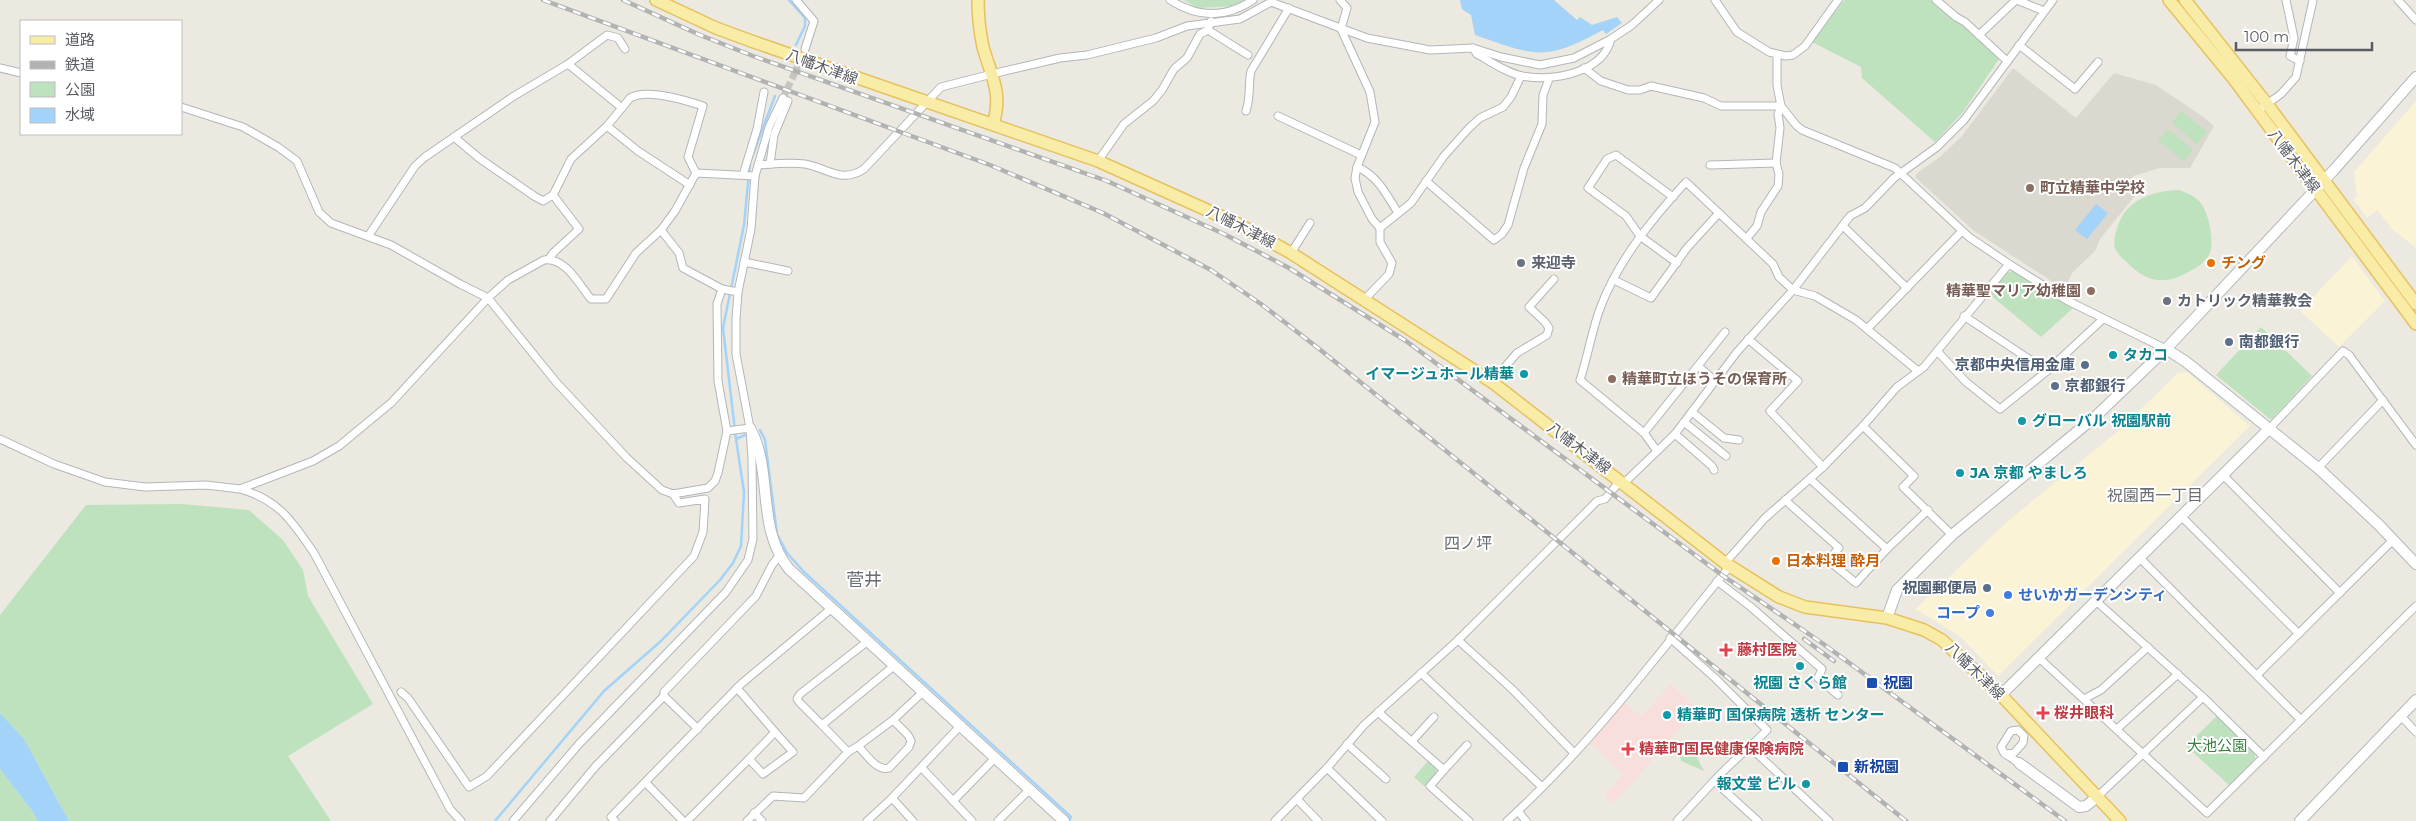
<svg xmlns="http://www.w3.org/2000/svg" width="2416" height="821" font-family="Montserrat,'Noto Sans JP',sans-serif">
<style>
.commercial{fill:#fbf3d6}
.education{fill:#dbd8cf}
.medical{fill:#f9dfdc}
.green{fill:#bee2be}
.water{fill:#a3d3f9}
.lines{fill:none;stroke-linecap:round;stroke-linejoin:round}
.stream{stroke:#a3d3f9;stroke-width:2.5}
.street-tunnel{stroke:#c6c6c0;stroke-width:7;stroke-dasharray:7 3.5;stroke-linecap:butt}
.street-casing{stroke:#b3b6ba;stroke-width:9}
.secondary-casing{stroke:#b4b7bc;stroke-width:12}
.primary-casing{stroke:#e7c15d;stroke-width:14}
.street{stroke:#fff;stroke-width:7}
.secondary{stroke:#fff;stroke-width:10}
.primary{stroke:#f9eca7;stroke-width:11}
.rail-casing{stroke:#b1b2b2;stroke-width:4.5}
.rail{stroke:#fff;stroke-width:2.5;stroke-dasharray:8;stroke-linecap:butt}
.education-dot{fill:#8d6e63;stroke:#fff;stroke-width:2}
.worship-dot{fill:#6b7280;stroke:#fff;stroke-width:2}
.food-dot{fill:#e8710a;stroke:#fff;stroke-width:2}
.service-dot{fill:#5c6f8a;stroke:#fff;stroke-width:2}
.culture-dot{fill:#0f9aa8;stroke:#fff;stroke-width:2}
.shop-dot{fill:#3f7fe0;stroke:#fff;stroke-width:2}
.health-dot{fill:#e0444e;stroke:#fff;stroke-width:2}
.transit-dot{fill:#1a4fb4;stroke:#fff;stroke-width:2}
.labels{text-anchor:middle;stroke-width:4;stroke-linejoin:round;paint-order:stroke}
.street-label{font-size:15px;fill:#595c61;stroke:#fff}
.education-label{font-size:15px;font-weight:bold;fill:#785e54;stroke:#fff;text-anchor:start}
.worship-label{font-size:15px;font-weight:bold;fill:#5b616d;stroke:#fff;text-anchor:start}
.food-label{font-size:15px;font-weight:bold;fill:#c56008;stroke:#fff;text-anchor:start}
.service-label{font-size:15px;font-weight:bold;fill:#4e5e75;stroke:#fff;text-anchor:start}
.culture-label{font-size:15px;font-weight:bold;fill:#0d838f;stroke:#fff;text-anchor:start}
.shop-label{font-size:15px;font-weight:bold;fill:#366cbe;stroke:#fff;text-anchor:start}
.health-label{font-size:15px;font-weight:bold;fill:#be3a42;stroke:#fff;text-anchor:start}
.transit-label{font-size:15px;font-weight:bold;fill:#164399;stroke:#fff;text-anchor:start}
.park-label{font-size:15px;fill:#39803d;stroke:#fff}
.neighbourhood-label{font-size:16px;fill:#6a6e72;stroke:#fff}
.quarter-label{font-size:18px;fill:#6a6e72;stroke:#fff}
</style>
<rect width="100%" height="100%" fill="#ebe9e0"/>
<g class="commercial">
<polygon points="2416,101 2416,248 2392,229 2377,210 2367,218 2353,199 2357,196 2354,172"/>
<polygon points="2352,256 2385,301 2339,347 2300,311"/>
<polygon points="2187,372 2250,426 1998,676 1960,636 1915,609 2008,521 2118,431 2178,373"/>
</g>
<polygon class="education" points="2013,68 2076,118 2114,73 2156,85 2202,116 2214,126 2190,168 2160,168 2133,176 2134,197 2100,239 2095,251 2073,272 2064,289 1974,231 1916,178 1916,174 1941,156 1962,136"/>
<polygon class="medical" points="1671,684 1697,709 1614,803 1605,795 1623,774 1589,742 1622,701 1641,717"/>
<g class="green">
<polygon points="1184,0 1247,0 1238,6 1197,8"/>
<polygon points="1844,0 1931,0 1954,21 1964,25 1999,59 1963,112 1935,142 1862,78 1861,67 1812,42"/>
<polygon points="2181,111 2207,132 2197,144 2172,123"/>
<polygon points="2168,129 2193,150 2184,161 2158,141"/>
<path d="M2179,190C2187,193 2193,195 2199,201C2209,211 2215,243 2209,255C2205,262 2198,267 2192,270C2171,283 2152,285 2133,268C2127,262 2118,256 2115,248C2113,243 2115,234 2117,229C2125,200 2151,191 2179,190Z"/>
<polygon points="2013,271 2073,308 2041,337 1989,294 2006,273"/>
<polygon points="2261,327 2312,376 2271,420 2216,375"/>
<polygon points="181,504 249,510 283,540 303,570 308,596 373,704 288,756 331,821 69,821 24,739 0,713 0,615 86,505"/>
<polygon points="2217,716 2255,754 2255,759 2229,785 2186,746"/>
<polygon points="1686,749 1694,752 1704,771 1681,761 1680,754"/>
<polygon points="1428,761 1436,767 1436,774 1425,787 1414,777"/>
<polygon points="0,769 33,812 38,821 0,821"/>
</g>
<g class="water">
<path d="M1460,0H1554L1577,20L1580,17L1592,25L1617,17L1622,23L1606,34L1603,30C1544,62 1536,56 1475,35L1471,15L1462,9Z"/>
<polygon points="2096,204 2108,213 2087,239 2075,230"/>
<polygon points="0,713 24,739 69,821 38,821 33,812 0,769"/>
</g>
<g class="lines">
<g class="stream">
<polyline points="789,0 805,18 805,26 796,45"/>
<polyline points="760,430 765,440 777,534 787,553 804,572 1071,817 1069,821"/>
<polyline points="736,439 745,435"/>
<polyline points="495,821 604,691 661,641 720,580 733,563 741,546 744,492 736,439 723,328 744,225 750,162 775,96"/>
</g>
<polyline class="street-tunnel" points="783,98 802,57"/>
<defs>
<g id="street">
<polyline points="796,0 814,21 805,49"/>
<path d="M1170,0C1198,18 1226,18 1253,0"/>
<polyline points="1340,0 1347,8 1341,29 1370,92 1375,122 1357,167 1355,178 1358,192 1372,219 1380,228"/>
<polyline points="1715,0 1737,32 1769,52 1786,56 1793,55 1805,46 1838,0"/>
<polyline points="1936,0 1956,17 1965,22 2007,61"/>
<polyline points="2017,0 2044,11"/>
<polyline points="2286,0 2294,38 2290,56 2300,61"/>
<polyline points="2398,0 2416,20"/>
<polyline points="1208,30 1248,55"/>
<polyline points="1979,35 2016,0"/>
<polyline points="2019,45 2075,89 2098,62"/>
<path d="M1473,48L1477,54C1491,62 1507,73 1522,76C1552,82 1603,73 1611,39"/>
<polyline points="568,64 607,35 618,38 625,49"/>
<polyline points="0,68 21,73"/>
<polyline points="1584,68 1601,81 1628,90 1640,90 1651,86 1704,98 1721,106 1781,106 1796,125 1802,130 1895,168 1969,237 2009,264 2068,301 2166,349"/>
<polyline points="181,107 243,127 278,147 297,161 319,212 331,223 391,245 460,284 488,298 556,382 627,458 662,490 673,494 708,488 715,481 718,473 727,431 718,381 717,304 722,289"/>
<path d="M1246,111C1251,97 1248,85 1251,71L1289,8"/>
<polyline points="2257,111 2281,94 2296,77 2313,0"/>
<polyline points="1278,116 1361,155"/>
<polyline points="607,126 638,151 690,185"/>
<polyline points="454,137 479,158 534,196 543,201 553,195"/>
<polyline points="1098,161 1124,124 1153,101 1162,90 1174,69 1187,58 1200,34 1208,30 1211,21"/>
<polyline points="770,164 774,135 788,101"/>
<path d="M758,165C772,164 790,162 805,164C828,168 841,184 864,169L941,87L992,74L1060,58L1087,55L1156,38L1187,26L1240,19L1271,2L1367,38L1430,50L1473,48L1501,57L1540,65L1574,58L1611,39L1632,25L1659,0"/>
<polyline points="1710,165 1776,163"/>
<path d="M1357,167C1377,175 1387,195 1398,213"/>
<polyline points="743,175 757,129 764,92"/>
<polyline points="1426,181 1494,240 1502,234 1508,225 1524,168 1542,124 1543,95 1549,79"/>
<polyline points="1673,197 1616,155 1607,159 1588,188 1626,216 1640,236 1677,263"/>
<polyline points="1843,226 1907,288"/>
<polyline points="661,230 679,253 683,268 722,289 738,292"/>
<polyline points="369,235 415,166 425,157 514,96 568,64 622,108"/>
<polyline points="1747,238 1757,226 1761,212 1778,186 1779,174 1776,163 1780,128 1778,114 1781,106 1777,85 1777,55"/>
<polyline points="1291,253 1310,223"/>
<path d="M549,259L553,253L579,229L553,195L571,159L607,126L630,98C647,88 685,100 703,106L688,157L696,173"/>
<polyline points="744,262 788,271"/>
<polyline points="1614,280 1651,298 1687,248 1719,213"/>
<polyline points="1365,299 1389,274 1392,263 1380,242 1380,228 1411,203 1444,156 1469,128 1480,118 1503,107 1511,97 1521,76"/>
<polyline points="1964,316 2047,371"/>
<polyline points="1867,329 1962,231"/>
<polyline points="1748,339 1798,381 1770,411 1823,467"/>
<polyline points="1937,351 1966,382 2000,409 2047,371 2103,319"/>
<polyline points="1699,367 1715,381"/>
<polyline points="1492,382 1517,353 1547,335 1549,328 1545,322 1529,307 1554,279"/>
<polyline points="1692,412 1724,438 1739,440"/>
<polyline points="1684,422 1726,456"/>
<polyline points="1863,426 1914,476 1903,487 1952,535"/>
<polyline points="2269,429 2343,351 2349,355 2416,445"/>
<polyline points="727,431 750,428"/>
<polyline points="1644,433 1725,332"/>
<polyline points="1675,434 1712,466 1714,470"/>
<path d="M0,439L54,464L105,482L145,487L206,485L240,489L313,461L339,446L391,403L488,298L508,280L544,260C566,257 579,285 591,299H606L636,253L661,230L675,211L696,173L755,176"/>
<path d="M1657,451L1644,433L1580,380C1588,356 1592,329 1601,306C1619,259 1653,218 1686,182L1773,264L1779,277L1793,290L1815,296L1856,320L1918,371"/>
<polyline points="2318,468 2383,400"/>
<polyline points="2223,475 2340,593"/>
<polyline points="1810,479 1887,549"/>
<polyline points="1624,483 1675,434 1737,352 1793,290 1850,216 1865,208 1894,178 1937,147 1964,120 2053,0"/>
<path d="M240,489C279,500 292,521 314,553L450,809L461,821"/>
<polyline points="1785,500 1839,548 1828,560 1856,583 1887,549 1928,510"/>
<polyline points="2181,516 2299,634"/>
<polyline points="2139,557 2301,720"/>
<polyline points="1725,563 1765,518 1823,467 1863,426 1897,387 1924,367 2009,264"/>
<polyline points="1717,581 1751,607 1822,669 1818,678 1838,695"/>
<polyline points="2096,601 2203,697 2264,757"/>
<path d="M1670,638L1715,678L1767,730C1750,748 1731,762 1714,781"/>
<polyline points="1458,640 1513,690 1574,753"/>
<polyline points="2038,657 2207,813 2416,606"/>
<polyline points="1421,673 1542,787"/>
<polyline points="2257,675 2393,540"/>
<polyline points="737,688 775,732 749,759"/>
<polyline points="401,692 408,698 469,787 487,776 694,556 703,532 705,499 679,503 673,494"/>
<polyline points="2084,699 2101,690 2148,647"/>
<polyline points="1378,712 1444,770 1430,786 1469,821"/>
<polyline points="2400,715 2416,732"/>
<polyline points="893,720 924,691"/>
<polyline points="822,725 800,703 797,699 800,694 868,641"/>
<polyline points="698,729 664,696 664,692 756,596 772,565 779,556"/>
<polyline points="2117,729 2178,674"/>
<polyline points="1412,741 1434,717"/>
<polyline points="1347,744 1386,779"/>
<polyline points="1751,748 1829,821"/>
<polyline points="848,752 822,725 895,665"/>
<polyline points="2005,754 2014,753 2023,743 2024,736 2018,730 2011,731 2001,747 2004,753 2019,763"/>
<polyline points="922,768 972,821"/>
<polyline points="1327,768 1382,821"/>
<polyline points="1444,770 1467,745"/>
<polyline points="646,783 683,821"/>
<polyline points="2097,797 2203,697"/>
<polyline points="892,798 913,821"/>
<polyline points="1297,799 1318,821"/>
<polyline points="953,801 996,757"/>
<polyline points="1518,811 1526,821"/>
<polyline points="754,813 762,821"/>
<polyline points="513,821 579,744 726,592 748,560 753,539 752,459 750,428 736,354 736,319 738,292 751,229 755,176 769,127 783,98"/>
<polyline points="550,821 595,767 664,696"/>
<polyline points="615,821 611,817 741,684 832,608"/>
<polyline points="687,821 749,759 763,774 793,752 775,732"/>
<path d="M747,821L773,796L804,798L848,752L858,746C866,754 877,772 889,768L909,747L911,741L908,735L893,720L858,746"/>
<polyline points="867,821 892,798 961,725"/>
<polyline points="998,821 1030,789"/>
<polyline points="1275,821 1327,768 1364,725 1458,640 1597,501 1605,499 1621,480"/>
<path d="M1507,821C1591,745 1659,653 1730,566"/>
<polyline points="1677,821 1714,781 1758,821"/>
</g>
<g id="secondary">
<polyline points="2166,349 2185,361 2318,468 2379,525 2416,564"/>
<path d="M750,428C774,472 755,526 789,569L1064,821"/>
<polyline points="1887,618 1897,590 1952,535 2096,416 2166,349 2333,171 2416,77"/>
<polyline points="2001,695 2269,429"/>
<polyline points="2019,763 2079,807 2086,806 2097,797"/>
<polyline points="2300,821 2416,700"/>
</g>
<g id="primary">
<polyline points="656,0 716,28 754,42 1098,161 1238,224 1291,253 1492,382 1725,563 1779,597 1805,607 1887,618 1924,630 1942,640 2001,695 2120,821"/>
<path d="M978,0C978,15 980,33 983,47C991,76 1003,93 993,124"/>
<polyline points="2169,0 2233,78 2416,324"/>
<polyline points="2185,0 2267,104 2416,304"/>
</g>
</defs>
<use href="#street" class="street-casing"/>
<use href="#secondary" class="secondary-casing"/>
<use href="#primary" class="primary-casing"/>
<use href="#street" class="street"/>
<use href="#secondary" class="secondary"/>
<use href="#primary" class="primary"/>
<defs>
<g id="rail">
<polyline points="543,0 990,165 1103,213 1211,270 1261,304 1318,348 1906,821"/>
<polyline points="623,0 700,35 753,56 1107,181 1224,234 1289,268 1406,341 1722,575 1822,643 2065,821"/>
<polyline points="1804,639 1834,661"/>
</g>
</defs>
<use href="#rail" class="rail-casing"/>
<use href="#rail" class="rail"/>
</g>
<g class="education-dot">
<circle cx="2030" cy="188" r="5"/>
<circle cx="2091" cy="291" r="5"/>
<circle cx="1612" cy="379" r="5"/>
</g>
<g class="worship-dot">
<circle cx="1521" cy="263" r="5"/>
<circle cx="2167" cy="301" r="5"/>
</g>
<g class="food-dot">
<circle cx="2211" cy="263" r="5"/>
<circle cx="1776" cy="561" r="5"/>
</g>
<g class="service-dot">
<circle cx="2229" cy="342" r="5"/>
<circle cx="2085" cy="365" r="5"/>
<circle cx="2055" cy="386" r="5"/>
<circle cx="1987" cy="588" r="5"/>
</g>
<g class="culture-dot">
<circle cx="2113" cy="355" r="5"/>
<circle cx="1524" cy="374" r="5"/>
<circle cx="2022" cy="421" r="5"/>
<circle cx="1960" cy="473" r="5"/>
<circle cx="1800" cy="666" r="5"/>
<circle cx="1667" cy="715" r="5"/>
<circle cx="1806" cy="784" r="5"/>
</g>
<g class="shop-dot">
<circle cx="2008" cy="595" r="5"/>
<circle cx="1990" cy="613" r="5"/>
</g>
<g class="health-dot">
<path d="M1723.5 642.5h5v5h5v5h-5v5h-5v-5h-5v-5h5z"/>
<path d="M2040.5 705.5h5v5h5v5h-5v5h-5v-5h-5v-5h5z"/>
<path d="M1625.5 741.5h5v5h5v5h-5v5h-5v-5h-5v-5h5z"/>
</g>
<g class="transit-dot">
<rect x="1866" y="677" width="12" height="12" rx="2.5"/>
<rect x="1837" y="761" width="12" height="12" rx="2.5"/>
</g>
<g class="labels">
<g class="street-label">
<text transform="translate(822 67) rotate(20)" y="5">八幡木津線</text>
<text transform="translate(2294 161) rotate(53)" y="5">八幡木津線</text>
<text transform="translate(1241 227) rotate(27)" y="5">八幡木津線</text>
<text transform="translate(1579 448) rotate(37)" y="5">八幡木津線</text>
<text transform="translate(1975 671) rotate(44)" y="5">八幡木津線</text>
</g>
<g class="education-label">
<text x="2040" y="193">町立精華中学校</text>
<text x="2081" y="296" text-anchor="end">精華聖マリア幼稚園</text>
<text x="1622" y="384">精華町立ほうその保育所</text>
</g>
<g class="worship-label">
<text x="1531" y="268">来迎寺</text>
<text x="2177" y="306">カトリック精華教会</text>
</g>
<g class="food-label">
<text x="2221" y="268">チング</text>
<text x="1786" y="566">日本料理 酔月</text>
</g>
<g class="service-label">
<text x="2239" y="347">南都銀行</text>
<text x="2075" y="370" text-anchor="end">京都中央信用金庫</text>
<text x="2065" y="391">京都銀行</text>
<text x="1977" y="593" text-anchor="end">祝園郵便局</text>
</g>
<g class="culture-label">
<text x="2123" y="360">タカコ</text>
<text x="1514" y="379" text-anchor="end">イマージュホール精華</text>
<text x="2032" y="426">グローバル 祝園駅前</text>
<text x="1970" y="478">JA 京都 やましろ</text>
<text x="1800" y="688" text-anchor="middle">祝園 さくら館</text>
<text x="1677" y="720">精華町 国保病院 透析 センター</text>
<text x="1796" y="789" text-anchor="end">報文堂 ビル</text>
</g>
<g class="shop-label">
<text x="2018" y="600">せいかガーデンシティ</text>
<text x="1980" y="618" text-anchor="end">コープ</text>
</g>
<g class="health-label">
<text x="1737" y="655">藤村医院</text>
<text x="2054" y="718">桜井眼科</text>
<text x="1639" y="754">精華町国民健康保険病院</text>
</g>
<g class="transit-label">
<text x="1883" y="688">祝園</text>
<text x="1854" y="772">新祝園</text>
</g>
<g class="park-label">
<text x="2217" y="751">大池公園</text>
</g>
<g class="neighbourhood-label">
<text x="2155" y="501">祝園西一丁目</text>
<text x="1468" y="549">四ノ坪</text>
</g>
<g class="quarter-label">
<text x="864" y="586">菅井</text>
</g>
</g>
<rect x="20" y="20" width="162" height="115" fill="#ffffff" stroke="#bdbec0"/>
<rect x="30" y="36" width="25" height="8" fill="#f9eca7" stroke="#bdbec0"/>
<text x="65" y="45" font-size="15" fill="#595c61">道路</text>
<rect x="30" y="61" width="25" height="8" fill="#b1b2b2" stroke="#bdbec0"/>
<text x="65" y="70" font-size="15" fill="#595c61">鉄道</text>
<rect x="30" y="82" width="25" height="15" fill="#bee2be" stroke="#bdbec0"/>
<text x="65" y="95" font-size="15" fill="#595c61">公園</text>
<rect x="30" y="108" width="25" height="15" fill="#a3d3f9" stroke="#bdbec0"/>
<text x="65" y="120" font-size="15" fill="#595c61">水域</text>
<path d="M2236 42v8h136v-8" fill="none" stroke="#595c61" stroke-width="2.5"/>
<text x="2244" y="42" font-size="15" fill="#595c61" stroke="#ffffff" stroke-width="4" paint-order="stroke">100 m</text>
</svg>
